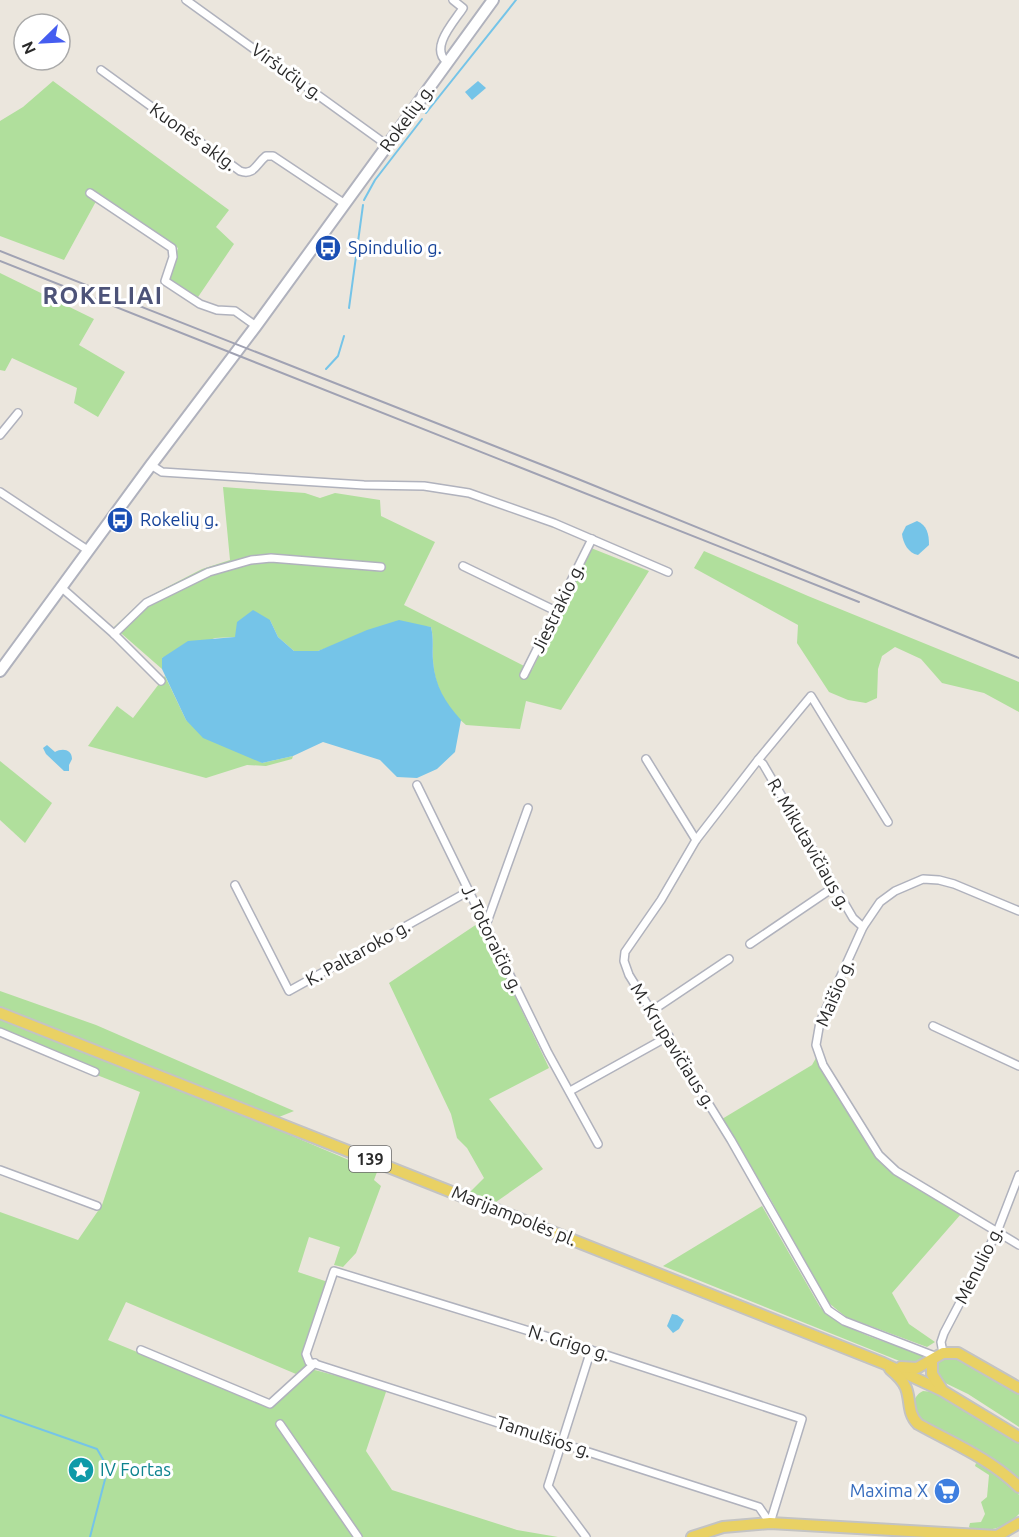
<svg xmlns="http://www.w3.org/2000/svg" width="1019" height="1537" font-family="Ubuntu,sans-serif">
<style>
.green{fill:#b0df9c}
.water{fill:#75c4e8}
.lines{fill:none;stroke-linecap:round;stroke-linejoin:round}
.stream{stroke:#75c4e8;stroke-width:2}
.minor-casing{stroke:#b0b2bd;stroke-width:10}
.secondary-casing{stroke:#b0b2bd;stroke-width:14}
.primary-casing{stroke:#c3c3c3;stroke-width:14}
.minor{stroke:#fff;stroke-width:7}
.secondary{stroke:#fff;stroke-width:10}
.primary{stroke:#e9d164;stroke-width:10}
.rail{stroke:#a0a2b3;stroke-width:2}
.labels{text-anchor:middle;stroke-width:6;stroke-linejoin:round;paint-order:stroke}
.shield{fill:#fff;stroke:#6a6a6a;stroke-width:1.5}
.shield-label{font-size:16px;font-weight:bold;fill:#2a2a2a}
.street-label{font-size:18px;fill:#2a2a2a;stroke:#fff}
.transit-label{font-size:18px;fill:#164399;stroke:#fff;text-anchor:start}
.culture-label{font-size:18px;fill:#0d838f;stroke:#fff;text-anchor:start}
.shop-label{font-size:18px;fill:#366cbe;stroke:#fff;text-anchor:end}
.district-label{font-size:24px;font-weight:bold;letter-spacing:1.5px;fill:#4d5378;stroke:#fff}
</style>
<rect width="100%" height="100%" fill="#ebe6dd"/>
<g class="green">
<polygon points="53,81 229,210 216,227 234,244 196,300 168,280 178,248 100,194 64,260 0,236 0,121 23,107"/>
<polygon points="0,273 94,319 79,345 125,372 98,417 74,403 77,388 12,358 5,371 0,370"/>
<path d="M223,487L305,493L320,498L335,493L380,500L381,516L435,542L404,605L532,670L591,548L649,571L561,710L526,701L520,729L466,725C446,708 434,686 433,660C432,648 434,639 431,627L420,626L335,645L318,651H294L278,637L270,620L235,637L215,638L162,658V669L114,627L144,599L202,569L230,560Z"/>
<polygon points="704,551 808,596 1019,682 1019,712 984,693 942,683 921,659 895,647 882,656 878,669 877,698 866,703 848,700 829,692 797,643 798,625 694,568"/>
<polygon points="165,676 186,720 262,763 293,756 292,759 266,766 247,765 206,778 88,746 117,706 133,718"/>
<polygon points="0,761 52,803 25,843 0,820"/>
<polygon points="480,922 549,1068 489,1099 543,1169 496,1202 470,1192 484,1178 467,1148 457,1138 451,1114 389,983"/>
<polygon points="0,991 96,1025 294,1111 279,1117 0,1007"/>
<polygon points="0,1019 257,1121 377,1172 374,1180 381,1186 356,1253 343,1267 334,1265 340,1247 309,1237 298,1272 328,1282 302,1354 307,1366 296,1374 126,1302 108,1340 268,1406 311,1369 387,1389 366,1451 392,1490 517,1530 558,1537 0,1537 0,1212 78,1240 102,1205 140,1092 26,1047 28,1039 0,1028"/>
<polygon points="816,1058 880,1162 892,1173 961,1214 892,1293 909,1324 935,1342 927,1347 846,1317 825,1300 771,1200 722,1119 812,1065"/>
<path d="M762,1206L820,1307C846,1333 889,1342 923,1355L926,1359L925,1362L907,1364L663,1266Z"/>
<polygon points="956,1357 1019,1395 1019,1427 968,1394 937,1379 937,1364 945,1358"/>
<path d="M923,1391L933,1392L1019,1442V1480L998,1463L919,1418C911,1409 912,1396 923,1391Z"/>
<path d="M976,1463C990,1468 1012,1479 1019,1495C1019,1500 1019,1509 1019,1514C1005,1529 992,1530 973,1531L969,1527L970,1523L981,1522L985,1514L981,1502L987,1497L989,1475L975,1466Z"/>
</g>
<g class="water">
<polygon points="478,81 486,88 472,100 465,92"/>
<path d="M917,521C927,525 929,534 929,545L918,555C908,553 903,543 902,534L906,526Z"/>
<path d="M253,610L270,620L278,637L294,651H318L367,630L399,620L431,627C434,639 432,649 433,661C435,686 445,702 461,720L455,752L437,769L417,778L397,777L380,760L323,742L293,756L262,763L203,738L186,720L162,669V658L188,641L235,637L237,622Z"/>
<path d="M47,745L55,752C62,748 72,749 72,759L69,765V771H64L46,754L43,748Z"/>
<polygon points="672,1314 677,1315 684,1320 679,1329 673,1333 667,1326"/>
</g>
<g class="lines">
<g class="stream">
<polyline points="426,113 516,0"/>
<polyline points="364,200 375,180 422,119"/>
<polyline points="349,308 363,205"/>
<polyline points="326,369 338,356 344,336"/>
<polyline points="0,1415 97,1449 108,1468 90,1537"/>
</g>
<defs>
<g id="minor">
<polyline points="186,0 387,145"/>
<path d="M447,62C429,48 454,22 463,8L453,0"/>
<path d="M101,70L240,171C254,176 256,164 266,156H273L345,204"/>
<polyline points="90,193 172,248 173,257 165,281 200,304 217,310 235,311 256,326"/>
<polyline points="0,435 18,413"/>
<polyline points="151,465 162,472 364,485 424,486 469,493 554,523 668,572"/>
<polyline points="0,492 89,551"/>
<polyline points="463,566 556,611"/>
<polyline points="62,588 114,634 161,681"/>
<polyline points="114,634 146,603 209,572 251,560 271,558 381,567"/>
<polyline points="524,675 592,539"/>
<polyline points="646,759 696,840"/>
<polyline points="758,760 763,764 853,918 863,927"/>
<polyline points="417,785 548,1053 598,1144"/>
<polyline points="888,822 811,696 758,760 696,840 661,900 625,952 624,961 629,975 731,1140 828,1310 844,1321 937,1357"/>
<polyline points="235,885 289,991 469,891"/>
<polyline points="1019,911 954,884 939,880 923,879 895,891 880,902 863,927 820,1022 816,1045 823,1065 879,1155 896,1171 1019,1245"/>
<polyline points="486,925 528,808"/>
<polyline points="750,944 834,887"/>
<polyline points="653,1010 729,959"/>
<polyline points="933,1026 1019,1066"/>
<polyline points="0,1032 95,1072"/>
<polyline points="570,1091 669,1036"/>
<polyline points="0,1170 97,1206"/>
<polygon points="334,1271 591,1350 802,1419 770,1523 759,1507 309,1362 306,1354"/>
<polyline points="141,1350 270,1404 315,1363"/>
<polyline points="943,1353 941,1342 944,1333 997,1232 1019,1175"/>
<polyline points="280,1424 358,1537"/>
<polyline points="586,1537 548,1486 591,1350"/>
</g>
<polyline id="secondary" points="0,671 151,465 256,326 493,0"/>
<g id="primary">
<polyline points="0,1013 883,1363 943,1391 1019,1437"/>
<polyline points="932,1361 932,1374 941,1388"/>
<polyline points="901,1367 917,1368 943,1353 958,1353 1019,1388"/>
<path d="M890,1369C896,1374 903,1380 906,1388C911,1401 907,1413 918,1424C952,1443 991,1459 1019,1487"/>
<polyline points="692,1537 723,1527 770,1523 997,1536 1019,1523"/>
</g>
</defs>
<use href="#minor" class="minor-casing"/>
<use href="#secondary" class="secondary-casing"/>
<use href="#primary" class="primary-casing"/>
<use href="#minor" class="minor"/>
<use href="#secondary" class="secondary"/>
<use href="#primary" class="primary"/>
<g class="rail">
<polyline points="0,251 578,479 1019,658"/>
<polyline points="0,261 859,602"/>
</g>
</g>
<defs>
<symbol id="bus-disc" viewBox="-11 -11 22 22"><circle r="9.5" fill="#1a4fb4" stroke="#fff"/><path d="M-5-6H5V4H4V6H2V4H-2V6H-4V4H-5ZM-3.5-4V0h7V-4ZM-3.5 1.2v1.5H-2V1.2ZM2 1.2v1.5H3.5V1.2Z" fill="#fff"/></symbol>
<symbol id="sight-disc" viewBox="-11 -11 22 22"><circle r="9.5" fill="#0f9aa8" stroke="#fff"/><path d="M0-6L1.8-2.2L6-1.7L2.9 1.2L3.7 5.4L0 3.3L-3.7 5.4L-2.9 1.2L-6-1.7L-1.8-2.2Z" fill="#fff"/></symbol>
<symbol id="supermarket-disc" viewBox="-11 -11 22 22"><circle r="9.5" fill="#3f7fe0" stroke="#fff"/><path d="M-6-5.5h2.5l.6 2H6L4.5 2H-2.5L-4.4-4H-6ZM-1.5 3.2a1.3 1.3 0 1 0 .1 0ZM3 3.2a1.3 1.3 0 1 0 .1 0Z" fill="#fff"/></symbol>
</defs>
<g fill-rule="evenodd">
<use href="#bus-disc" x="313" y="233" width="30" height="30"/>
<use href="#bus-disc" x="105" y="505" width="30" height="30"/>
<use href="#sight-disc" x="66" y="1455" width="30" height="30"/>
<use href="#supermarket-disc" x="932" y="1476" width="30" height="30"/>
</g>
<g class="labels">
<rect class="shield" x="349" y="1146" width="42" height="26" rx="4.5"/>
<g class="shield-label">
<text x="370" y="1165">139</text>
</g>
<g class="street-label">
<text transform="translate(287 72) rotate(36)" y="6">Viršučių g.</text>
<text transform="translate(407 118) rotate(-54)" y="6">Rokelių g.</text>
<text transform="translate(193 137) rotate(36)" y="6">Kuonės aklg.</text>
<text transform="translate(558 608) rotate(-64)" y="6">Jiestrakio g.</text>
<text transform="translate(809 844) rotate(60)" y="6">R. Mikutavičiaus g.</text>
<text transform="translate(492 939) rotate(64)" y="6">J. Totoraičio g.</text>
<text transform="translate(358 953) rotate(-29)" y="6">K. Paltaroko g.</text>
<text transform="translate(835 993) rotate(-67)" y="6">Maišio g.</text>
<text transform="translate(673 1046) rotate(58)" y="6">M. Krupavičiaus g.</text>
<text transform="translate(514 1216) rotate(22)" y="6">Marijampolės pl.</text>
<text transform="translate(979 1265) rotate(-63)" y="6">Mėnulio g.</text>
<text transform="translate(569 1343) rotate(17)" y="6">N. Grigo g.</text>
<text transform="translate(544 1437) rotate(18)" y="6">Tamulšios g.</text>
</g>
<g class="transit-label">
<text x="348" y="254">Spindulio g.</text>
<text x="140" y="526">Rokelių g.</text>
</g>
<g class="culture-label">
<text x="100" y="1476">IV Fortas</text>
</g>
<g class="shop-label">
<text x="928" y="1497">Maxima X</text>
</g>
<g class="district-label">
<text x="103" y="304">ROKELIAI</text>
</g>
</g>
<g transform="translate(42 42) rotate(246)"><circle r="28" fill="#ffffff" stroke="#aaaaaa" stroke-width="1.5"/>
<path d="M0-4.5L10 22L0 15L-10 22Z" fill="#455df0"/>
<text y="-9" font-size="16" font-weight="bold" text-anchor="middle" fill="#2a2a2a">N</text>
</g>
</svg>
